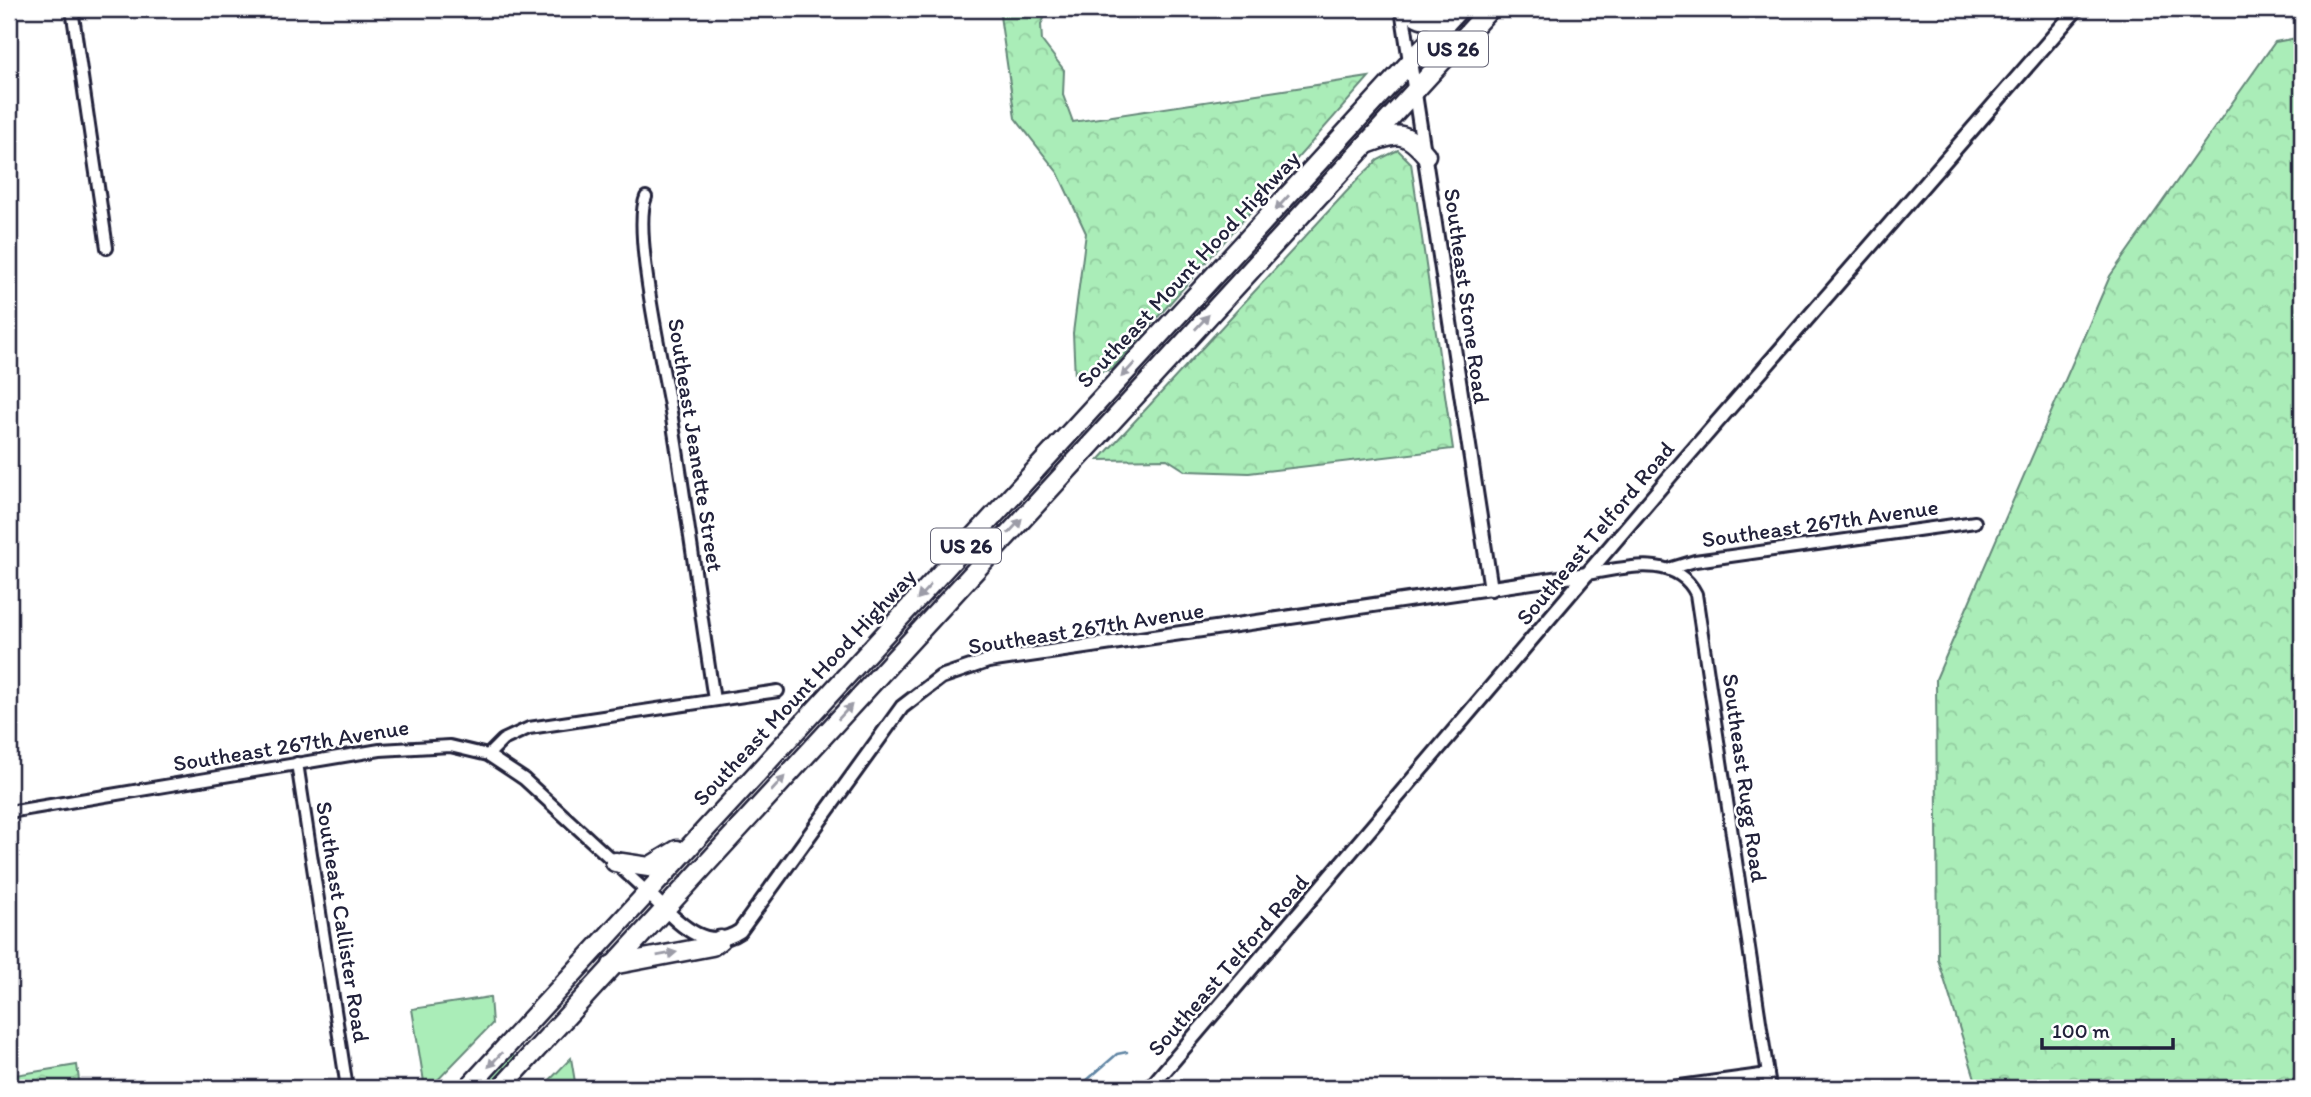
<svg xmlns="http://www.w3.org/2000/svg" width="2311" height="1097" font-family="Itim,sans-serif">
<style>
.grass{fill:#aaedb8;stroke:#66887a;stroke-width:2}
.forest{fill:url(#forest-crowns);stroke:#66887a;stroke-width:2}
.lines{fill:none;stroke-linecap:round;stroke-linejoin:round}
.stream{stroke:#6085a4;stroke-width:2.5}
.minor-casing{stroke:#22223b;stroke-width:16}
.tertiary-casing{stroke:#22223b;stroke-width:18}
.trunk-casing{stroke:#22223b;stroke-width:23}
.minor{stroke:#fff;stroke-width:10}
.tertiary{stroke:#fff;stroke-width:12}
.trunk{stroke:#fff;stroke-width:18}
.oneway{fill:#9c9ca7}
.labels{text-anchor:middle;stroke-width:5;stroke-linejoin:round;paint-order:stroke}
.shield{fill:#fff;stroke:#646476;stroke-width:2}
.shield-label{font-size:21px;font-weight:bold;fill:#22223b}
.street-label{font-size:23px;fill:#22223b;stroke:#fff}
</style>
<defs>
<pattern id="forest-crowns" width="20" height="18" patternUnits="userSpaceOnUse" patternTransform="scale(1.75)"><rect width="20" height="18" fill="#aaedb8"/><path d="M2 6a3 3 0 1 1 6 0M12 15a3 3 0 1 1 6 0" fill="none" stroke="#92cb9f"/></pattern>
</defs>
<rect width="100%" height="100%" fill="#fff"/>
<filter id="ink" filterUnits="userSpaceOnUse"><feTurbulence type="fractalNoise" baseFrequency=".0143" numOctaves="2"/><feDisplacementMap in="SourceGraphic" scale="14" xChannelSelector="R" yChannelSelector="G"/><feConvolveMatrix kernelMatrix="1 2 1 2 8 2 1 2 1" color-interpolation-filters="sRGB"/></filter>
<g filter="url(#ink)">
<g class="grass">
<polygon points="490,997 492,1024 430,1088 425,1088 412,1009"/>
<polygon points="511,1054 517,1059 491,1088 479,1088"/>
<polygon points="571,1058 576,1088 542,1088"/>
</g>
<g class="forest">
<polygon points="999,9 1049,9 1041,24 1042,41 1064,70 1063,95 1073,122 1369,77 1112,369 1075,378 1073,333 1086,233 1058,173 1015,118"/>
<polygon points="2302,37 2302,1088 1978,1088 1938,959 1936,679 2110,276 2275,42"/>
<polygon points="1398,150 1411,163 1453,449 1249,473 1186,471 1167,459 1099,460 1360,177 1378,160"/>
<polygon points="77,1065 80,1088 9,1088 9,1076"/>
</g>
<g class="lines">
<polyline class="stream" points="1078,1088 1117,1054 1127,1052"/>
<defs>
<g id="minor">
<polyline points="72,9 107,248"/>
<path d="M646,197C632,229 663,366 670,406C686,504 699,602 714,700"/>
<polyline points="1672,568 1695,561 1975,522"/>
<path d="M1587,574C1625,568 1676,553 1696,594L1770,1088"/>
<polyline points="488,755 503,740 529,728 778,691"/>
<polyline points="297,763 347,1088"/>
<polyline points="9,812 380,750 450,746 488,755 524,779 648,893"/>
<polyline points="1665,1088 1768,1074"/>
</g>
<g id="tertiary">
<polyline points="1402,9 1491,589"/>
<path d="M648,893C674,917 703,956 740,931L902,707L941,677L988,661L1587,574"/>
<polyline points="1150,1088 1672,474 2077,9"/>
</g>
<g id="trunk">
<path d="M1409,9C1421,24 1437,20 1453,13"/>
<path d="M1367,144C1396,133 1404,129 1426,155"/>
<polyline points="615,862 649,867 677,850"/>
<polyline points="612,965 712,946 720,940"/>
<polyline points="468,1088 1459,9"/>
<polyline points="501,1088 1490,9"/>
</g>
</defs>
<use href="#minor" class="minor-casing"/>
<use href="#tertiary" class="tertiary-casing"/>
<use href="#trunk" class="trunk-casing"/>
<use href="#minor" class="minor"/>
<use href="#tertiary" class="tertiary"/>
<use href="#trunk" class="trunk"/>
</g>
<defs><path id="oneway-solid" d="M-6-.8H1V-3.2L6.5 0L1 3.2V.8H-6Z" transform="scale(1.75)"/></defs>
<g class="oneway">
<use href="#oneway-solid" transform="translate(1282 203) rotate(132)"/>
<use href="#oneway-solid" transform="translate(1202 322) rotate(-47)"/>
<use href="#oneway-solid" transform="translate(1128 370) rotate(133)"/>
<use href="#oneway-solid" transform="translate(1015 526) rotate(-47)"/>
<use href="#oneway-solid" transform="translate(924 592) rotate(133)"/>
<use href="#oneway-solid" transform="translate(845 712) rotate(-47)"/>
<use href="#oneway-solid" transform="translate(778 784) rotate(-48)"/>
<use href="#oneway-solid" transform="translate(667 954) rotate(-10)"/>
<use href="#oneway-solid" transform="translate(495 1060) rotate(133)"/>
</g>
</g>
<g class="labels">
<g class="shield">
<rect x="1418" y="31.5" width="70" height="35" rx="5"/>
<rect x="931" y="528.5" width="70" height="35" rx="5"/>
</g>
<g class="shield-label">
<text x="1453" y="56">US 26</text>
<text x="966" y="553">US 26</text>
</g>
<g class="street-label">
<text transform="translate(1188 269) rotate(-47)" y="8">Southeast Mount Hood Highway</text>
<text transform="translate(1467 296) rotate(82)" y="8">Southeast Stone Road</text>
<text transform="translate(696 445) rotate(81)" y="8">Southeast Jeanette Street</text>
<text transform="translate(1820 523) rotate(-8)" y="8">Southeast 267th Avenue</text>
<text transform="translate(1595 533) rotate(-50)" y="8">Southeast Telford Road</text>
<text transform="translate(1086 628) rotate(-9)" y="8">Southeast 267th Avenue</text>
<text transform="translate(804 687) rotate(-47)" y="8">Southeast Mount Hood Highway</text>
<text transform="translate(291 745) rotate(-9)" y="8">Southeast 267th Avenue</text>
<text transform="translate(1745 778) rotate(82)" y="8">Southeast Rugg Road</text>
<text transform="translate(343 922) rotate(81)" y="8">Southeast Callister Road</text>
<text transform="translate(1228 965) rotate(-49)" y="8">Southeast Telford Road</text>
</g>
</g>
<rect width="2311" height="1097" fill="none" stroke="#fff" stroke-width="35"/>
<rect x="18" y="18" width="2276" height="1062" fill="none" stroke="#22223b" stroke-width="2.5" filter="url(#ink)"/>
<path d="M2042 1038v10h131v-10" fill="none" stroke="#22223b" stroke-width="3.5"/>
<text x="2052" y="1038" font-size="21" fill="#22223b" stroke="#ffffff" stroke-width="5" paint-order="stroke">100 m</text>
</svg>
